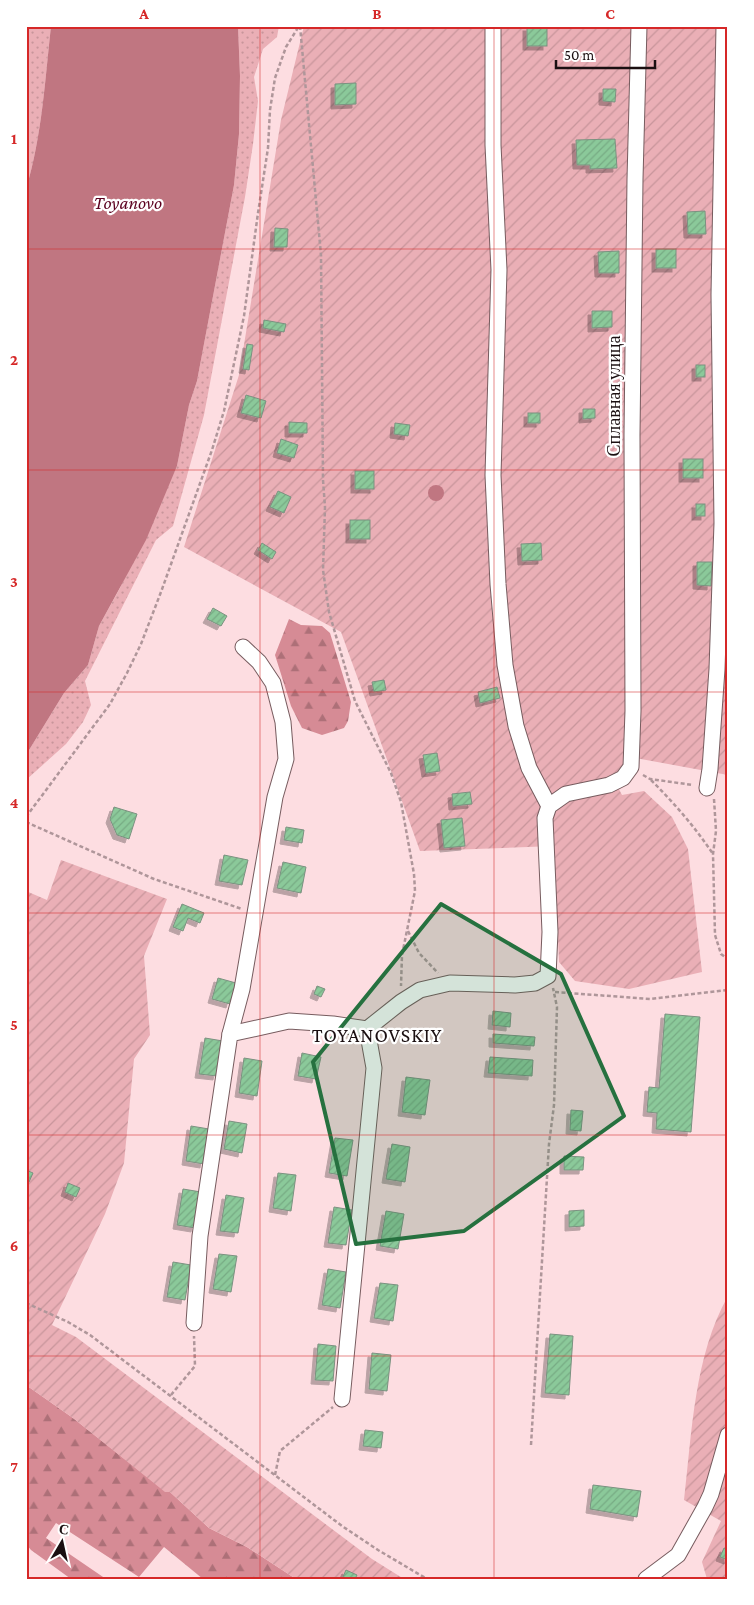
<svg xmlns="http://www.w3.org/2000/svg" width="754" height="1605" font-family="'Crimson Pro',serif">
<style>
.grass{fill:url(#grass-dots)}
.forest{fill:url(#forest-firs)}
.garden{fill:url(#garden-furrows)}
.water{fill:#c07681}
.building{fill:url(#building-hatch);stroke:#7b9180;filter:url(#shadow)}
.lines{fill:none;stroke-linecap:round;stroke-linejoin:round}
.minor-casing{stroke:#775c5f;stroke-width:17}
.path{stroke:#af969a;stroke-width:2.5;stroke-dasharray:4 2.5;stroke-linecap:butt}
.minor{stroke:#fff;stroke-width:15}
.marked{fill:#26713f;fill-opacity:0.2;stroke:#26713f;stroke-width:4;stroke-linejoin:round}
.grid{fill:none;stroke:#d62828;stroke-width:1;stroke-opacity:0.55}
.labels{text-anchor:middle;stroke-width:4.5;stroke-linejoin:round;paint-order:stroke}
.street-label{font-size:18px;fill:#1a0f11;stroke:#fff}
.water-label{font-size:19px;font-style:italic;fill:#5b001f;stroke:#fff}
.quarter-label{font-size:20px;letter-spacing:1px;fill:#1a0f11;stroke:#fff}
.neatline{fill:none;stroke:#d62828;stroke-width:2}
.grid-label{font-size:16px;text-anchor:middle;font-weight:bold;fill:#d62828}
</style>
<defs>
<pattern id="grass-dots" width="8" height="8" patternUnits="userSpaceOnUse" patternTransform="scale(1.25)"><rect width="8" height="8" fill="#eaafb6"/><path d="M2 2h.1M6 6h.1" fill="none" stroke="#c8959b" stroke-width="1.8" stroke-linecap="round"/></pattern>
<pattern id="forest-firs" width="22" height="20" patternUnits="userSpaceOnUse" patternTransform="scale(1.25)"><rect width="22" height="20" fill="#d68b95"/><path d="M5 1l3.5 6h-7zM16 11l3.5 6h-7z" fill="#ad7078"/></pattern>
<pattern id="garden-furrows" width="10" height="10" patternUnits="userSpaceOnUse" patternTransform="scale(1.25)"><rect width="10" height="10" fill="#eaafb6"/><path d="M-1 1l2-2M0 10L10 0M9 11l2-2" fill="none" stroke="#c8959b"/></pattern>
<pattern id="building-hatch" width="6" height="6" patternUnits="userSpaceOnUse" patternTransform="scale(1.25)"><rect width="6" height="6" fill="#8bc99a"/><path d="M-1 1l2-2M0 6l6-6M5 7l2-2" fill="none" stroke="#77ab84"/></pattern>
<filter id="shadow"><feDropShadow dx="-4" dy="4" stdDeviation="0" flood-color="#0004"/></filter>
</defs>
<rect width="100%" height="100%" fill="#fddde1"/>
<g class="grass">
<path d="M26,26H51C45,80 42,136 26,189Z"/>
<polygon points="238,26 279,26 277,37 263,49 254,77 258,101 253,144 245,197 204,415 173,526 156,540 85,681 91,705 83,722 66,744 26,780 26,755 64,693 88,665 99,626 120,588 177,466 189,405 197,381 234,185 239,134 240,76"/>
</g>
<g class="forest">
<polygon points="289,619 301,625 322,626 330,633 351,702 348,721 344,728 322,735 302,728 291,706 275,655"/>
<polygon points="26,1385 73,1418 165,1491 170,1492 209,1528 247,1547 296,1579 203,1579 164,1547 139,1577 56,1523 46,1538 106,1579 71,1579 31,1550 26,1544"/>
</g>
<g class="garden">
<polygon points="304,26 728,26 728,775 630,757 613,778 622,795 644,791 672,817 688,849 702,972 629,989 575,981 559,962 554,846 420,851 341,632 184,547 239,375 281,120"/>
<polygon points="61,860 167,899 144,956 150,1035 134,1059 124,1163 105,1214 52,1325 76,1337 372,1559 404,1579 296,1579 247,1547 209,1528 170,1492 165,1492 73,1418 26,1385 26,891 47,900"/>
<path d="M728,1296V1579H707L702,1562L721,1521L684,1500C692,1433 694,1356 728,1296Z"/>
</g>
<g class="water">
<path d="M51,26H238L240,76L239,134L234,185L197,381L189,405L177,466L146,540L99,626L88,665L64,693L26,755V189C42,136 45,80 51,26Z"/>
<circle cx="436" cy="493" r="8"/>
</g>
<g class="building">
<rect x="527" y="27" width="20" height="19"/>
<polygon points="356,83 356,104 335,105 335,84"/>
<polygon points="603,89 616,89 615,102 603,101"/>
<polygon points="615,139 617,168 590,169 590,165 577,165 576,140"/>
<polygon points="705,211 706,234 688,234 687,212"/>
<polygon points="275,228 288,229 287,247 274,247"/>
<rect x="656" y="249" width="20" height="19"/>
<polygon points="619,251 619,273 599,273 598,252"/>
<polygon points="592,311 612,311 612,327 592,328"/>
<polygon points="264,320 286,324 284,332 263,328"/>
<polygon points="247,344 253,345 249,370 243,369"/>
<rect x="696" y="365" width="9" height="12"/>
<polygon points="246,395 266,401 261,418 241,413"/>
<polygon points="583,409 595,409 595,418 583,419"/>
<rect x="528" y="413" width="12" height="10"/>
<polygon points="289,422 307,423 307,433 289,433"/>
<polygon points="395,423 410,425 408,436 394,434"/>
<polygon points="281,439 298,445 294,458 277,453"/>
<rect x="683" y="459" width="20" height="19"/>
<rect x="355" y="471" width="19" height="18"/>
<polygon points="278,491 291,497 284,513 270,507"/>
<rect x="696" y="504" width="9" height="12"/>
<rect x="350" y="520" width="20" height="19"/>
<polygon points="262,543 276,552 272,559 258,550"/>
<polygon points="541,543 542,560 522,561 521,544"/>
<polygon points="697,562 712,562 711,586 697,585"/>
<polygon points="213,608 227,616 221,626 207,619"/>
<polygon points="384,680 386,690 374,692 372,682"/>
<polygon points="497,687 500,698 480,703 478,692"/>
<polygon points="437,753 440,771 426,773 423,755"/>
<polygon points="470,792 472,804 453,806 452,794"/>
<polygon points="114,807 137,814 129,839 117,835 110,819"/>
<polygon points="462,818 465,846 444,848 441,820"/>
<polygon points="286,827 304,830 302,843 284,840"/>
<polygon points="224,855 248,860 242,885 219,881"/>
<polygon points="283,862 306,867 301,893 277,888"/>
<polygon points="182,904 204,913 200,923 188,918 183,931 173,927"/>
<polygon points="218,978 236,983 230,1004 212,999"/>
<polygon points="317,986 325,989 321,997 314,994"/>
<polygon points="493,1011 511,1013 510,1027 492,1025"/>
<polygon points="665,1014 700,1017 691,1132 656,1129 657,1113 647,1112 649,1087 659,1088"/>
<polygon points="493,1034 535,1037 534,1046 493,1043"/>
<polygon points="205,1038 223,1041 217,1076 199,1074"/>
<polygon points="302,1053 321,1057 316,1079 298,1076"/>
<polygon points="490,1057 533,1060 532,1076 488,1073"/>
<polygon points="244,1058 262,1061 257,1096 239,1093"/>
<polygon points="406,1077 430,1080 425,1115 402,1112"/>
<polygon points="571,1110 583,1111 581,1131 570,1130"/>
<polygon points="229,1121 247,1124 242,1153 224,1149"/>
<polygon points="191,1126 209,1129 204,1164 186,1161"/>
<polygon points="335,1138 353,1140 347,1176 329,1173"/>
<polygon points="392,1144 410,1147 405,1182 386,1179"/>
<polygon points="564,1156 584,1157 583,1170 564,1170"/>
<polygon points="26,1170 33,1173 29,1182 26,1181"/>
<polygon points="278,1173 296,1175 291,1211 273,1208"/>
<polygon points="68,1183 80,1188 76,1197 65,1192"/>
<polygon points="183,1189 201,1192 195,1228 177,1225"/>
<polygon points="226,1195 244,1198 238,1233 220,1231"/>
<polygon points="334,1207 352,1210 346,1245 328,1243"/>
<polygon points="584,1210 584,1226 569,1227 569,1211"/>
<polygon points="386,1211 404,1214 398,1249 380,1246"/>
<polygon points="219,1254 237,1256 231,1292 213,1289"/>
<polygon points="173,1262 191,1265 185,1300 167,1297"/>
<polygon points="328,1269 346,1272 340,1308 322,1305"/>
<polygon points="380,1283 398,1285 393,1321 374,1318"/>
<polygon points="550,1334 573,1336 569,1395 545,1393"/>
<polygon points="318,1344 336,1346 333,1381 315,1380"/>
<polygon points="372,1353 391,1355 387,1391 369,1389"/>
<polygon points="365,1430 383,1432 381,1448 363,1446"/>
<polygon points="593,1485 641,1491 637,1517 590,1509"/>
<polygon points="724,1548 728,1549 728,1560 720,1557"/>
<polygon points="346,1570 357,1575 355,1579 342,1579"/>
</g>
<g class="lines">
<defs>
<g id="minor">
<polyline points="493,26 493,145 499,270 493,475 498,584 505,665 516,726 529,768 549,806"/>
<polyline points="707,788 710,769 717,669 722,523 719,295 724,26"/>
<polyline points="230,1034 242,989 275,797 286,759 283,722 273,683 259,662 243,647"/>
<polyline points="194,1323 200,1236 230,1034 289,1021 333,1024 367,1029 401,1002 420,990 450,983 515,985 535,983 548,976 550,932 545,818 549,806 566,794 609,785 623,778 631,767 633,711 632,435 635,179 639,26"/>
<polyline points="342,1399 374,1068 367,1029"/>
<polyline points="646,1579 678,1555 705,1507 711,1494 728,1435"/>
</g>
</defs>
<use href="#minor" class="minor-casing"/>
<g class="path">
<polyline points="300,26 321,255 323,480 325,507 323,570 329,612 355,701 391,773 401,802 414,874 415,891 402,955 401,986"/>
<polyline points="643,775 650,779 693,785"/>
<path d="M651,780C674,803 695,827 713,854"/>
<polyline points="714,799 716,831 713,854 715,935 721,954 728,959"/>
<polyline points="26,817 110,704 127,673 141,644 161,592 212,450 224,411 244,316 258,213 268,148 270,110 275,78 286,47 299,26"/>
<polyline points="26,822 154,879 242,909"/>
<polyline points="408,931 419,953 438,973"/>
<polyline points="555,992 650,999 728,990"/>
<polyline points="26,1303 68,1322 90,1335 342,1526 378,1550 427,1579"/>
<polyline points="171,1395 195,1366 194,1336"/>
<polyline points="531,1445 549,1144 554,1105 557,1007 553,988"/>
<polyline points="275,1475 280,1451 333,1407"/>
</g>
<use href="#minor" class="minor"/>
</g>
<path class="marked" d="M441,904L561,974L624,1116L464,1231L356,1244L313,1062Z"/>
<path class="grid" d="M260,26V1579M494,26V1579M26,249H728M26,470H728M26,692H728M26,913H728M26,1135H728M26,1356H728"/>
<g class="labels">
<g class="street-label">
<text transform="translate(614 396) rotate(-90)" y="6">Сплавная улица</text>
</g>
<g class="water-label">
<text x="128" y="209">Toyanovo</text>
</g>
<g class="quarter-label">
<text x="377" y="1042">TOYANOVSKIY</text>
</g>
</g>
<rect width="754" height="1605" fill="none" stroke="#ffffff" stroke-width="55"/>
<g transform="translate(62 1542) rotate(9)" stroke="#ffffff" stroke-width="4" paint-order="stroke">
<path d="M0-4L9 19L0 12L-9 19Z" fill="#1a0f11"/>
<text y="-8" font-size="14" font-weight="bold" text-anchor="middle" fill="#1a0f11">С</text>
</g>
<path d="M556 60v8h99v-8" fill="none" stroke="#1a0f11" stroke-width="2.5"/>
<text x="564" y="60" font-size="15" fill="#1a0f11" stroke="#ffffff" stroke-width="4" paint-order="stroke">50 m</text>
<rect x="28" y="28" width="698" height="1550" class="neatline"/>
<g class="grid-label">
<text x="144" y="19">A</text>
<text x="377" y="19">B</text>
<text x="610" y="19">C</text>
<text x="14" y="144">1</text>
<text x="14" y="365">2</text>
<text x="14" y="587">3</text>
<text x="14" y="808">4</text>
<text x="14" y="1030">5</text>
<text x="14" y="1251">6</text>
<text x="14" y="1472">7</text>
</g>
</svg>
